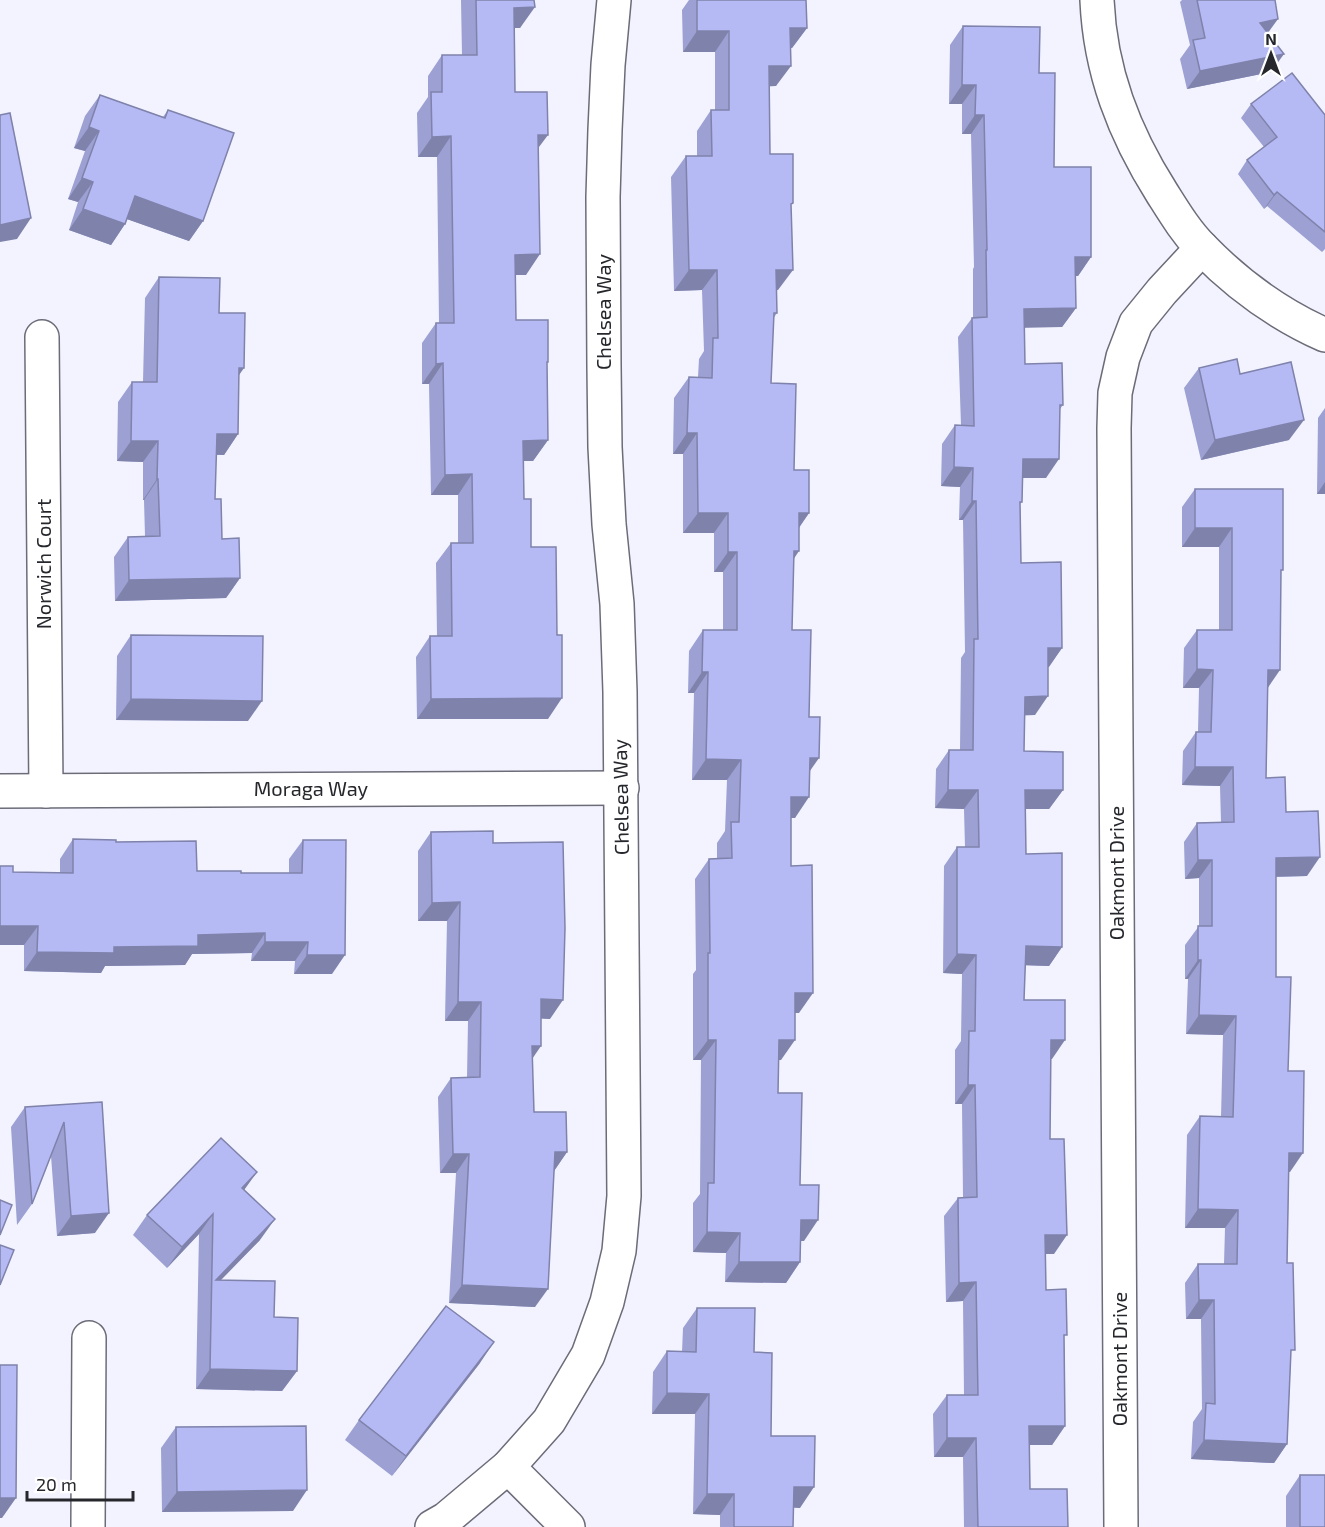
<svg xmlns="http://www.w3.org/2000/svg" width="1325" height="1527" font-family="'Exo 2',sans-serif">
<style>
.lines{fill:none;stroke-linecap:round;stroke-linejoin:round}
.street-casing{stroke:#6b6c78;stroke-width:36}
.street{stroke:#fff;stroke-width:33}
.wall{fill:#9ca0d2}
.shaded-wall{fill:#7f82ab}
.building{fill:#b5baf4;stroke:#7f82ab;stroke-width:1.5}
.labels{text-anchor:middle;stroke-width:4.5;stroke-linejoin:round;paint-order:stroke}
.street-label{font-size:20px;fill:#26272c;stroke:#fff}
</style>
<rect width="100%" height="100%" fill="#f2f3fe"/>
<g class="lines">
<defs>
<g id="street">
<path d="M1097,0C1100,71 1124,133 1162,193C1174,212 1186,232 1202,248C1237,284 1280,315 1325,335"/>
<polyline points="42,337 46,791"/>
<polyline points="0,791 622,788"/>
<polyline points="508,1467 568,1527"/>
<polyline points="88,1527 89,1338"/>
<polyline points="432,1527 446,1519 508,1467 549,1421 588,1355 607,1302 619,1251 624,1196 620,692 617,604 609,524 605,447 604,366 603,197 605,130 608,65 614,0"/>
<polyline points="1121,1527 1114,428 1115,393 1123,357 1136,323 1162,291 1202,248"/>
</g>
</defs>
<use href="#street" class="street-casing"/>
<use href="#street" class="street"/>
</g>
<g class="wall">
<polygon points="461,0 534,0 520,28 514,28 515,92 538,148 526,275 515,275 516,320 547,364 548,440 533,461 523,461 524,499 531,547 548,719 417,719 416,657 430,636 437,636 436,563 451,543 458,543 458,495 431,495 429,384 422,384 422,343 436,323 439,323 437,157 418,157 417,113 428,97 428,76 442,55 462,55"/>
<polygon points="689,0 806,0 807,28 792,48 791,48 776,86 769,86 770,154 791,206 778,290 777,290 777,313 773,319 771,383 794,470 809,513 799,528 794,559 792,630 809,717 809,772 795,818 791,818 791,866 799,1013 795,1013 781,1060 779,1060 778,1093 800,1185 804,1241 801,1241 800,1262 786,1283 725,1282 726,1253 693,1252 693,1203 700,1194 701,1060 693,1060 693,974 696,970 695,879 709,859 717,859 717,843 725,831 727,780 692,780 694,693 688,693 689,651 703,630 723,630 723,572 714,572 714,533 683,533 683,454 673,454 674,398 689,377 698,377 699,359 704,351 702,290 674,291 671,177 686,156 697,156 697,131 711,110 715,110 715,52 683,52 682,10"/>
<polygon points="1182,0 1275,0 1268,33 1271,72 1187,89 1180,59 1190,45 1180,2"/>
<polygon points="963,26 1039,73 1054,167 1091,257 1078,276 1075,276 1076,308 1062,327 1024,327 1025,364 1063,405 1060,409 1046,478 1022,478 1022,502 1020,504 1021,563 1062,648 1048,667 1035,715 1025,715 1024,751 1063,790 1049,809 1025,809 1026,854 1062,947 1049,966 1025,965 1024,1000 1052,1059 1050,1059 1050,1139 1054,1254 1045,1254 1046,1290 1064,1339 1065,1426 1052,1445 1030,1445 1030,1489 1068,1527 964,1527 963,1457 934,1457 933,1414 947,1395 964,1395 963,1301 946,1302 944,1216 958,1198 963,1197 962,1104 955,1104 955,1050 961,1041 962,974 943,973 944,866 957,847 965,847 964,809 935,808 936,769 949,750 960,750 961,658 965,652 963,520 959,520 960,487 941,486 942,444 955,425 961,425 958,337 972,318 973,318 973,269 974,267 971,134 962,134 962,104 949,104 950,45"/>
<polygon points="100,95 163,117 168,110 203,221 189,241 127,219 125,224 111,245 69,230 78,202 68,199 85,151 74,148 85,116"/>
<polygon points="1251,104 1325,115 1325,249 1322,252 1267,206 1264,209 1238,174 1247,160 1264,147 1241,118"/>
<polygon points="159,277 219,313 239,375 238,434 224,455 216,455 215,499 222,539 240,578 226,598 115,601 114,557 128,537 145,536 144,500 143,500 143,462 117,461 118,402 132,382 143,382 145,298"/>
<polygon points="1199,368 1240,374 1289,440 1201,460 1184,388"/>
<polygon points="1325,408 1325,494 1317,494 1318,418"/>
<polygon points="1195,489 1281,573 1268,688 1266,778 1286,812 1307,876 1276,877 1276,977 1288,1071 1290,1172 1289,1172 1287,1263 1291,1356 1287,1444 1274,1463 1191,1459 1193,1422 1202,1409 1201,1319 1186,1319 1185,1283 1198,1264 1224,1264 1225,1228 1185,1228 1187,1135 1200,1116 1221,1117 1223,1035 1186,1034 1188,979 1185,979 1185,945 1199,926 1199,878 1185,879 1184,842 1197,823 1221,822 1220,786 1182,785 1183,751 1196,732 1198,732 1199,688 1183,688 1184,648 1197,630 1219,630 1219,547 1182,547 1182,507"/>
<polygon points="131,635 248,721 116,720 117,656"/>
<polygon points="431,832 493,843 550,1019 541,1018 532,1058 534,1112 567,1152 554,1171 535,1307 449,1303 456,1173 440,1173 438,1097 451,1078 467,1078 468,1021 445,1021 447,921 418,921 418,851"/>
<polygon points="73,839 116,842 197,871 241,873 289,873 289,859 303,840 332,974 294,974 295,961 251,961 252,953 192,954 185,965 105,966 101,973 24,971 24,945 13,872 60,872 60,859"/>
<polygon points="102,1102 95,1233 57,1236 51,1156 32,1204 17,1225 11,1127 25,1107"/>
<polygon points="244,1190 260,1240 221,1280 274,1317 297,1371 282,1391 196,1389 199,1234 167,1268 133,1235 147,1215"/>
<polygon points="697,1308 754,1352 771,1436 800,1508 794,1507 793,1527 720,1527 720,1515 693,1514 695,1414 652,1414 653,1372 667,1351 682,1352 683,1328"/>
<polygon points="480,1363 392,1476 345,1440 359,1420"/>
<polygon points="176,1427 293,1511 162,1512 161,1448"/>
<polygon points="1300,1475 1325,1527 1286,1527 1286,1496"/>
</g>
<g class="shaded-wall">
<polygon points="535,7 520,28 499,28 514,8"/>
<polygon points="1278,19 1265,37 1260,23"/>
<polygon points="790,28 807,28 792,48 776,48"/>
<polygon points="697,31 729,31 715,52 683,52"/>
<polygon points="1284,54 1271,72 1187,89 1200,71"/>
<polygon points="769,66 791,66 776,86 754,87"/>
<polygon points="962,85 976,85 962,104 949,104"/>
<polygon points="975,115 984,115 971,134 962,134"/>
<polygon points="89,127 99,131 85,151 74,148"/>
<polygon points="538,135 548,135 533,155"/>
<polygon points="451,136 437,157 418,157 432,137"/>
<polygon points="82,178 93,182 78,202 68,199"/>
<polygon points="1277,192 1267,206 1264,209 1274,195"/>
<polygon points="135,196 203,221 189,241 121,217"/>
<polygon points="83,209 125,224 111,245 69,230"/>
<polygon points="31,218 17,239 0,242 0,225"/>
<polygon points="540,254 526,275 500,275 515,255"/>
<polygon points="1075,257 1091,257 1078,276 1061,276"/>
<polygon points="689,270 717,270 702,290 674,291"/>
<polygon points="776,270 793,270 778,290 762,291"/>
<polygon points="1076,308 1062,327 1010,328 1024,309"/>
<polygon points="443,363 429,384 422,384 436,364"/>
<polygon points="239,368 244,368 230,388"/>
<polygon points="1304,420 1289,440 1201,460 1215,440"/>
<polygon points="687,433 697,433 683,454 673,454"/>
<polygon points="217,434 238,434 224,455 202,454"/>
<polygon points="548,440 533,461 509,461 523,441"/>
<polygon points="131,441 158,441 143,462 117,461"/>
<polygon points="1023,459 1059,459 1046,478 1010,478"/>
<polygon points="954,467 973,468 960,487 941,486"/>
<polygon points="472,474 458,495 431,495 445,475"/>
<polygon points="157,479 158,479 144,500 143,500"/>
<polygon points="1325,482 1325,494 1317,494"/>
<polygon points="972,501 976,501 963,520 959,520"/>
<polygon points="698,513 728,513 714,533 683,533"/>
<polygon points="799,513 809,513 795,533"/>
<polygon points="1195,528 1232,528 1219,547 1182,547"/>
<polygon points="794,551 799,551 785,572"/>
<polygon points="728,552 737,552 723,572 714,572"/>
<polygon points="240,578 226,598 115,601 129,580"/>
<polygon points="1048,648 1062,648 1049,667 1035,667"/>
<polygon points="1197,669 1213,670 1199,688 1183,688"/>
<polygon points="1268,670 1280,670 1267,689"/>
<polygon points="702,672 708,672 694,693 688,693"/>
<polygon points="1048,696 1035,715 1012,716 1025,697"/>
<polygon points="562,698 548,719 417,719 431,699"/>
<polygon points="131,699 262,701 248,721 116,720"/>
<polygon points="810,758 819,758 805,778"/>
<polygon points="706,759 741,760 727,780 692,780"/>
<polygon points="1195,767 1233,767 1220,786 1182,785"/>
<polygon points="948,790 978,790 964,809 935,808"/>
<polygon points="1025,790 1063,790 1049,809 1012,809"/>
<polygon points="791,797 809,797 795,818 776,817"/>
<polygon points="1320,857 1307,876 1263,877 1276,858"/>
<polygon points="1198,860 1212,860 1199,878 1185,879"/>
<polygon points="460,902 447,921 418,921 432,903"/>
<polygon points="0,926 38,926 24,945 0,945"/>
<polygon points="265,933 252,953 192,954 185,965 105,966 101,973 24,971 37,952 114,947 198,935"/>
<polygon points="265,942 308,942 295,961 251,961"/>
<polygon points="1026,946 1062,947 1049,966 1012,965"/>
<polygon points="957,954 976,955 962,974 943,973"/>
<polygon points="307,955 345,955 332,974 294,974"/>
<polygon points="1198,960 1201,960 1188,979 1185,979"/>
<polygon points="795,993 813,993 799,1013 781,1013"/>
<polygon points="541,999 563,1000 550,1019 528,1018"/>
<polygon points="458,1002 481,1002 468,1021 445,1021"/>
<polygon points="1199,1015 1236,1016 1223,1035 1186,1034"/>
<polygon points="708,1040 716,1040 701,1060 693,1060"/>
<polygon points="779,1040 795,1040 781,1060 765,1060"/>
<polygon points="1051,1040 1065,1040 1052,1059 1037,1059"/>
<polygon points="532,1046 541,1046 528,1065"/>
<polygon points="968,1085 975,1085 962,1104 955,1104"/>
<polygon points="555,1152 567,1152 554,1171"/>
<polygon points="1289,1153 1303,1153 1290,1172 1276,1172"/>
<polygon points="453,1154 469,1154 456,1173 440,1173"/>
<polygon points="257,1172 242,1193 242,1188"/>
<polygon points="1198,1209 1238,1210 1225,1228 1185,1228"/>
<polygon points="109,1213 95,1233 57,1236 71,1216"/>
<polygon points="213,1214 199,1234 167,1268 182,1247"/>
<polygon points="275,1219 260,1240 211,1290 216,1280"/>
<polygon points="801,1220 818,1220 804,1241 787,1241"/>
<polygon points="707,1232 740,1233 726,1253 693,1252"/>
<polygon points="1045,1235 1067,1235 1054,1254 1032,1254"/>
<polygon points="739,1262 800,1262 786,1283 725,1282"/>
<polygon points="976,1282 963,1301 946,1302 959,1283"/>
<polygon points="462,1285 548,1289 535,1307 449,1303"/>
<polygon points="1199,1300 1214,1300 1201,1319 1186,1319"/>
<polygon points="494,1342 480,1363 392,1476 406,1456"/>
<polygon points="210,1369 297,1371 282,1391 196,1389"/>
<polygon points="667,1393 709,1394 695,1414 652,1414"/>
<polygon points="1029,1426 1065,1426 1052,1445 1016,1445"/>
<polygon points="947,1438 976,1438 963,1457 934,1457"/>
<polygon points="1204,1440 1287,1444 1274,1463 1191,1459"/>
<polygon points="794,1487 814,1487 800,1508 780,1507"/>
<polygon points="307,1490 293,1511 162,1512 177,1492"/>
<polygon points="707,1494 734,1494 720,1515 693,1514"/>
<polygon points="0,1498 16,1498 2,1518 0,1518"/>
</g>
<g class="building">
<polygon points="476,0 534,0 535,7 514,8 515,92 547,92 548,135 538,135 540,254 515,255 516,320 548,320 548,362 547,362 548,440 523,441 524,499 531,499 531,547 556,547 557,635 562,635 562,698 431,699 430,636 452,636 451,543 473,543 472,474 445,475 443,363 436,364 436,323 454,323 451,136 432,137 431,92 442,92 442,55 477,55"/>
<polygon points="697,0 806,0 807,28 790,28 791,66 769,66 770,154 793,154 793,203 791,204 793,270 776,270 777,313 774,313 771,383 796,384 794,470 809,470 809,513 799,513 799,551 794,551 792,630 811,630 809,717 820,717 819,758 810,758 809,797 791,797 791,866 812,865 813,993 795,993 795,1040 779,1040 778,1093 802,1093 800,1185 819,1185 818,1220 801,1220 800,1262 739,1262 740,1233 707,1232 708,1183 714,1183 716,1040 708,1040 708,953 710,953 709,859 732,858 731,822 739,822 741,760 706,759 708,672 702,672 703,630 737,630 737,552 728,552 728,513 698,513 697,433 687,433 689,377 712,378 713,338 718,338 717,270 689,270 686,156 712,156 711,110 729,110 729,31 697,31"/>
<polygon points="1197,0 1275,0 1278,19 1260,23 1284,54 1200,71 1193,40 1205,38"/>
<polygon points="963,26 1040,27 1039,73 1055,73 1054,167 1091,167 1091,257 1075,257 1076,308 1024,309 1025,364 1062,363 1063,405 1060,405 1059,459 1023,459 1022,502 1020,502 1021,563 1061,562 1062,648 1048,648 1048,696 1025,697 1024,751 1063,752 1063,790 1025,790 1026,854 1062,853 1062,947 1026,946 1024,1000 1065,1000 1065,1040 1051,1040 1050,1139 1064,1139 1067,1235 1045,1235 1046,1290 1066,1289 1067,1335 1064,1335 1065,1426 1029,1426 1030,1489 1067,1489 1068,1527 978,1527 976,1438 947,1438 947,1395 978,1395 976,1282 959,1283 958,1198 977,1197 975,1085 968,1085 969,1031 975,1031 976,955 957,954 957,847 979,847 978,790 948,790 949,750 973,750 974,639 978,639 976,501 972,501 973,468 954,467 955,425 974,426 972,318 987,317 986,250 987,250 984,115 975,115 976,85 962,85"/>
<polygon points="1292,73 1325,115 1325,232 1277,192 1274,195 1247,160 1277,137 1251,104"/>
<polygon points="100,95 165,118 168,110 234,133 203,221 135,196 125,224 83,209 93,182 82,178 99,131 89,127"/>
<polygon points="10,113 31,218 0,225 0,115"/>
<polygon points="159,277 220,278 219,313 245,313 244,368 239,368 238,434 217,434 215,499 221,499 222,539 239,538 240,578 129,580 128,537 160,536 158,479 157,479 158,441 131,441 132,382 157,382"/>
<polygon points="1237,359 1240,374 1291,362 1304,420 1215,440 1199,368"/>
<polygon points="1195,489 1283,489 1283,570 1281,570 1280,670 1268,670 1266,778 1285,777 1286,812 1318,811 1320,857 1276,858 1276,977 1291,977 1288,1071 1304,1071 1303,1153 1289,1153 1287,1263 1293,1263 1295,1350 1291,1350 1287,1444 1204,1440 1206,1403 1215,1404 1214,1300 1199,1300 1198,1264 1237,1264 1238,1210 1198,1209 1200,1116 1233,1117 1236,1016 1199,1015 1201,960 1198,960 1198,926 1212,926 1212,860 1198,860 1197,823 1234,822 1233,767 1195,767 1196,732 1211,732 1213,670 1197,669 1197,630 1232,630 1232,528 1195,528"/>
<polygon points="131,635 263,636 262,701 131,699"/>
<polygon points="493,831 493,843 563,842 565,928 563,1000 541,999 541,1046 532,1046 534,1112 566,1112 567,1152 555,1152 548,1289 462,1285 469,1154 453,1154 451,1078 480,1077 481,1002 458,1002 460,902 432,903 431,832"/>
<polygon points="73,839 116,840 116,842 196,841 197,871 241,871 241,873 302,873 303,840 346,840 345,955 307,955 308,942 265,942 265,933 198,935 198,946 114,947 114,953 37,952 38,926 0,926 0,866 13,866 13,872 73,873"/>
<polygon points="102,1102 109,1213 71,1216 64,1122 32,1204 25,1107"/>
<polygon points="221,1138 257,1172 242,1188 275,1219 216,1280 275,1281 274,1317 298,1318 297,1371 210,1369 213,1214 182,1247 147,1215"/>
<polygon points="0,1200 12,1205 0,1235"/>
<polygon points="0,1245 14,1250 0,1285"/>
<polygon points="446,1306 494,1342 406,1456 359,1420"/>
<polygon points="697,1308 755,1308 754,1352 772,1353 771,1436 815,1436 814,1487 794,1487 793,1527 734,1527 734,1494 707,1494 709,1394 667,1393 667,1351 696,1352"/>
<polygon points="0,1365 17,1365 16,1498 0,1498"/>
<polygon points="306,1426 307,1490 177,1492 176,1427"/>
<rect x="1300" y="1475" width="25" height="52"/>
</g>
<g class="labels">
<g class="street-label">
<text transform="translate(604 312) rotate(-90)" y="7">Chelsea Way</text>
<text transform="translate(44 564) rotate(-90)" y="7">Norwich Court</text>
<text x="311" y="796">Moraga Way</text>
<text transform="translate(621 797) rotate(-91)" y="7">Chelsea Way</text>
<text transform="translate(1117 873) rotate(-90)" y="7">Oakmont Drive</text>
<text transform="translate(1120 1359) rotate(-90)" y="7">Oakmont Drive</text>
</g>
</g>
<g transform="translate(1271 54)" stroke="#ffffff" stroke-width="4.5" paint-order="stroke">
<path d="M0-4.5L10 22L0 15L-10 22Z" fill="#26272c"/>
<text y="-9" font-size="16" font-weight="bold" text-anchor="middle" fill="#26272c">N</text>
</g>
<path d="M27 1491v9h106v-9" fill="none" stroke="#26272c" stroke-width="3"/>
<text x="36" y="1491" font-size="18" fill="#26272c" stroke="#ffffff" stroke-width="4.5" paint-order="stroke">20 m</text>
</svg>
